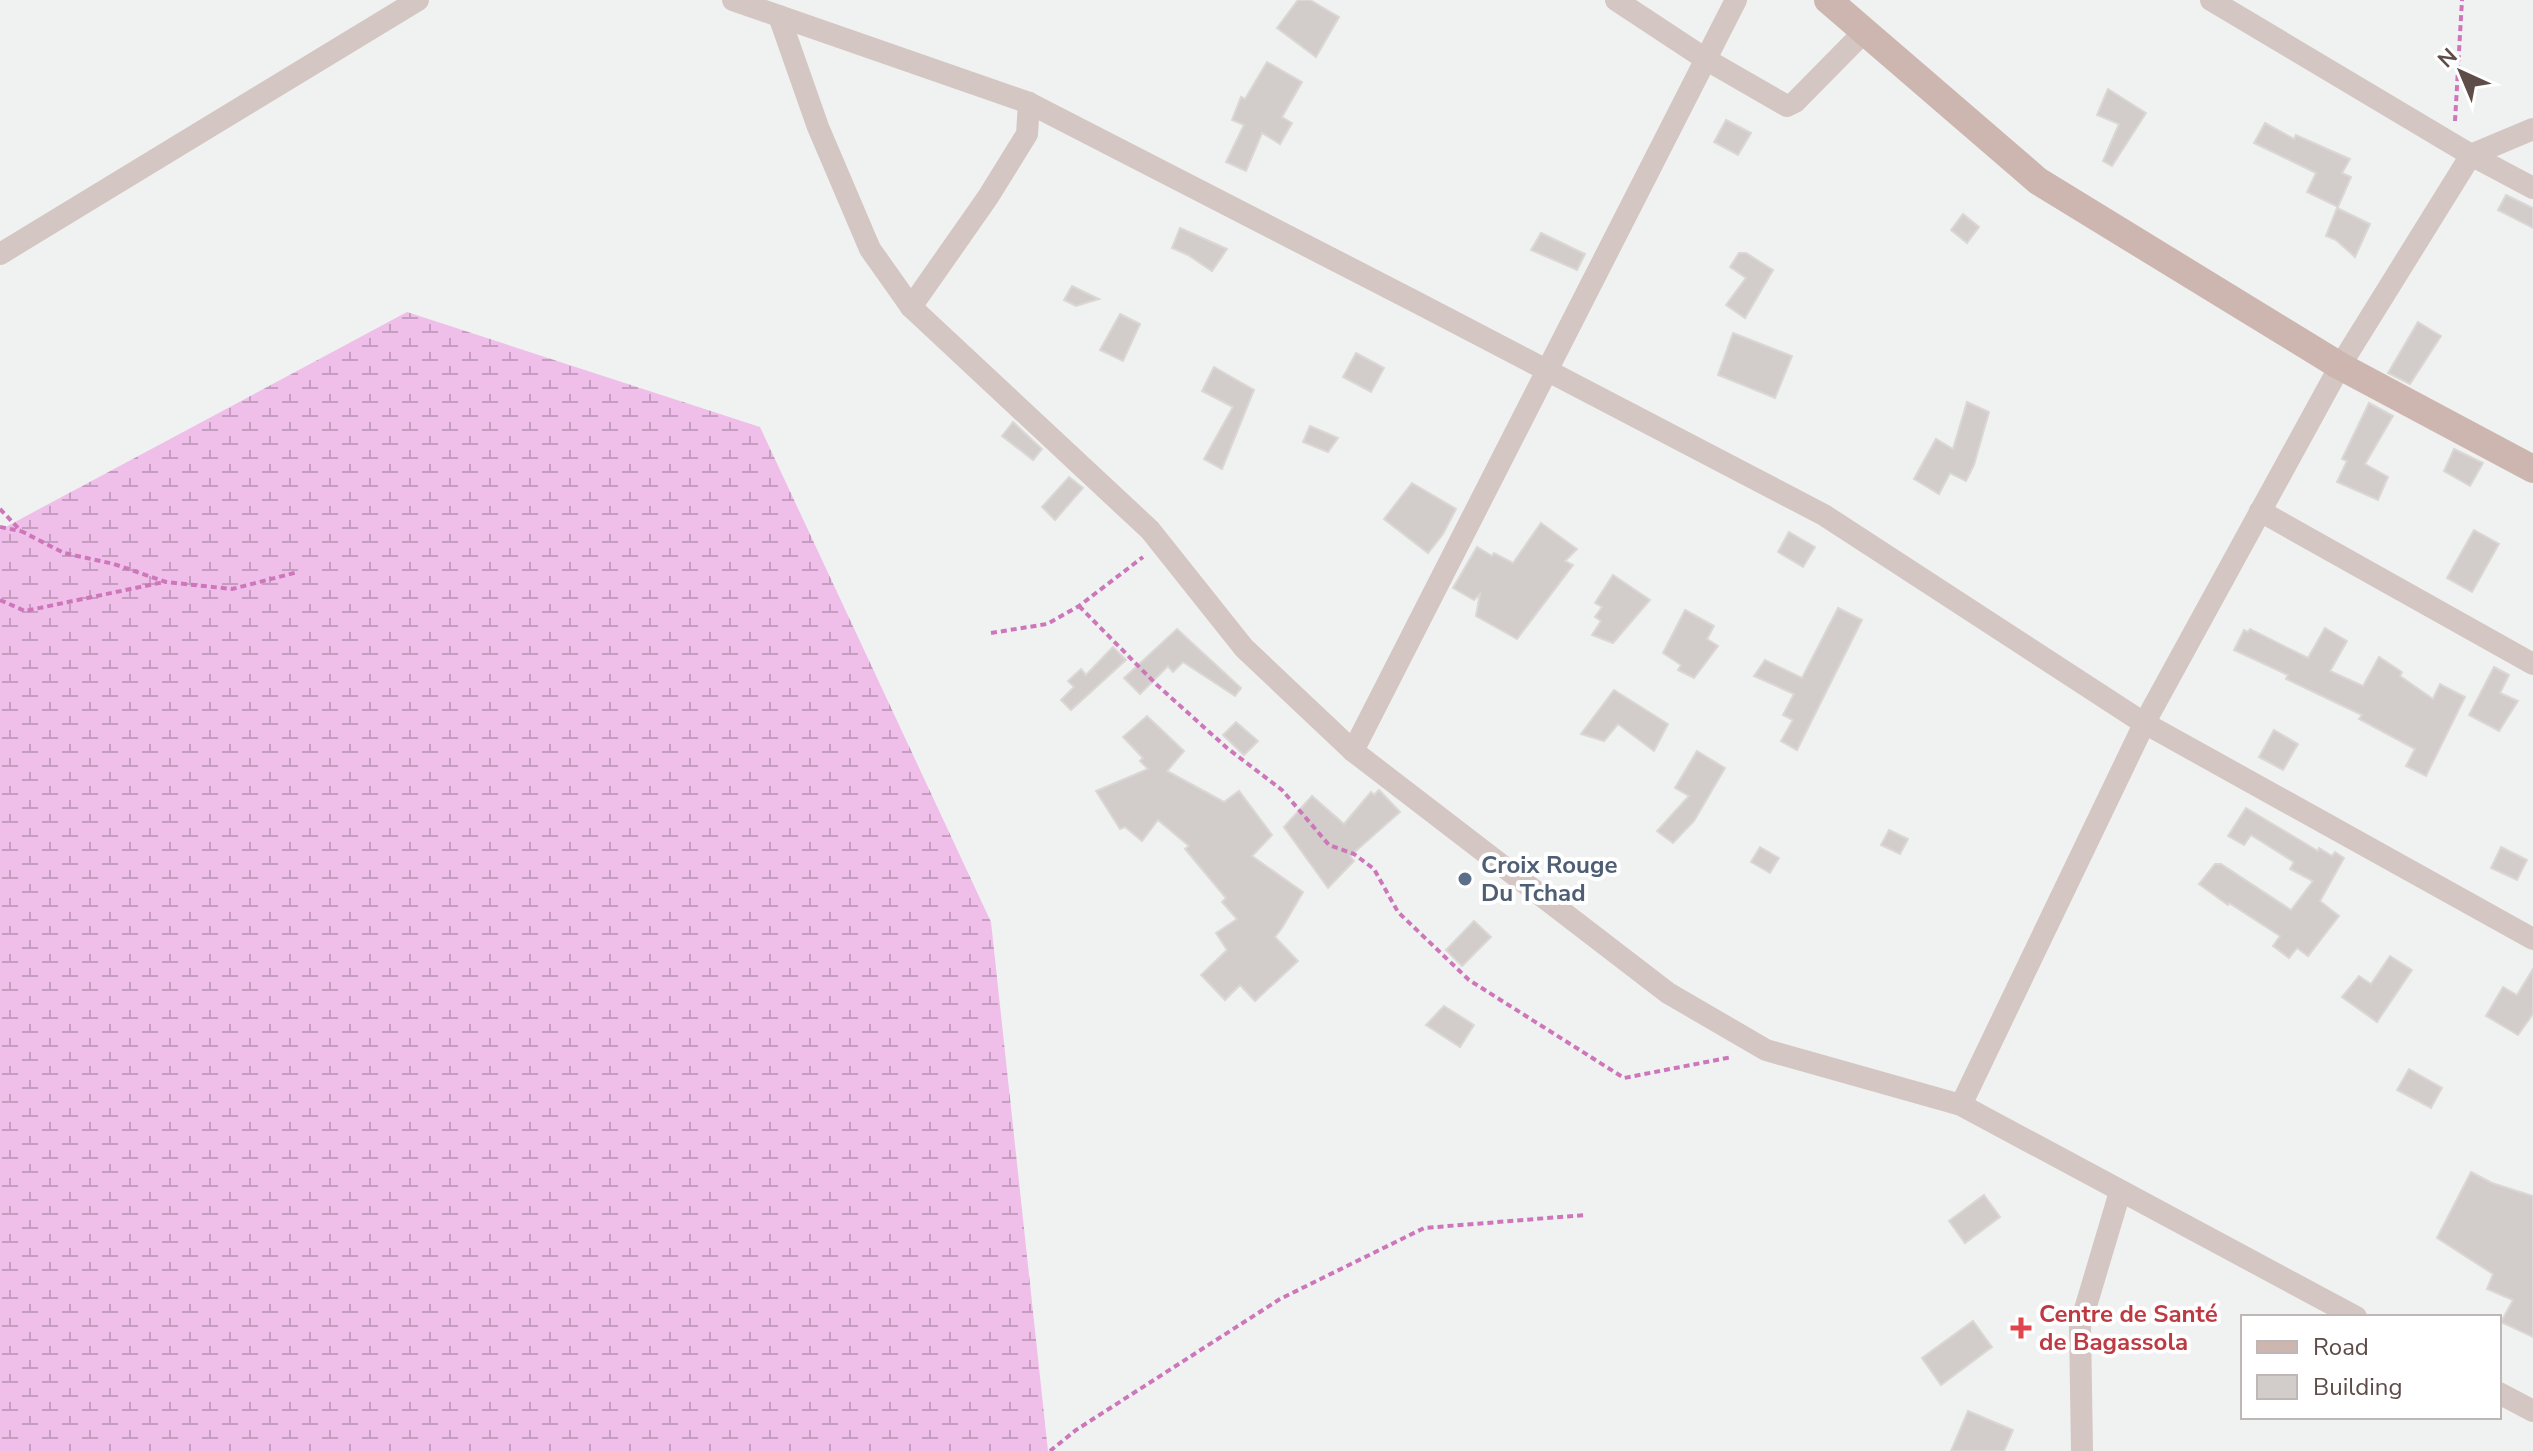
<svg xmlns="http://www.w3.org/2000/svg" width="2533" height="1451" font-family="'Nunito Sans',sans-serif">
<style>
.wetland{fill:url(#wetland-marsh)}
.building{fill:#d2cdca;stroke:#dbd7d4;stroke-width:2}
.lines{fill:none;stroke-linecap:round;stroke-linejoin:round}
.path{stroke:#cd77ba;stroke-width:4;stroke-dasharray:6 4;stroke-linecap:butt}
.minor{stroke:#d4c6c3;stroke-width:22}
.major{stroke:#ceb6b0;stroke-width:28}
.service-dot{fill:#5c6f8a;stroke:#fff;stroke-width:3}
.health-dot{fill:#e0444e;stroke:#fff;stroke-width:3}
.labels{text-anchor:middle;stroke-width:8;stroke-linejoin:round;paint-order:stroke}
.service-label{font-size:24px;font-weight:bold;fill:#4e5e75;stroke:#fff;text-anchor:start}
.health-label{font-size:24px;font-weight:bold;fill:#be3a42;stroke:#fff;text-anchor:start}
</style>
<defs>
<pattern id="wetland-marsh" width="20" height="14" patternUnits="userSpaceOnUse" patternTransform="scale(2)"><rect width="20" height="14" fill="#efbfea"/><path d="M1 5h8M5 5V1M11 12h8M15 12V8" fill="none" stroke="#c59dc0"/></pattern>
</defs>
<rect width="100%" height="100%" fill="#f0f2f1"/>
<polygon class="wetland" points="407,312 760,427 991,922 1048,1451 0,1451 0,530"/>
<g class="building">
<polygon points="1298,0 1310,0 1339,17 1316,57 1277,28"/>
<polygon points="1267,62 1302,82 1282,117 1292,123 1280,144 1262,133 1246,171 1226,162 1244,125 1232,120 1241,97 1245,99"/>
<polygon points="2108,89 2146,113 2112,166 2103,161 2119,124 2097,115"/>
<polygon points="1726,120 1751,133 1738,155 1714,142"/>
<polygon points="2265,123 2294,139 2296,135 2350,159 2342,173 2351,177 2338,207 2307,192 2316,173 2254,143"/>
<polygon points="2506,195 2533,208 2533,228 2498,210"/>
<polygon points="2337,208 2370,224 2355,257 2336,240 2326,236"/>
<polygon points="1963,214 1979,227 1967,243 1951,230"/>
<polygon points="1180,228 1227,249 1212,271 1188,255 1172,248"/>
<polygon points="1541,233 1585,254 1577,270 1531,250"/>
<polygon points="1739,253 1746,253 1773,270 1745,318 1726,305 1746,278 1730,267"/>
<polygon points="1072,286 1099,299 1076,306 1064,300"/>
<polygon points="1120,314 1140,324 1123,361 1100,350"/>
<polygon points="2418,322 2441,336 2410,384 2388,373"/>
<polygon points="1733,333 1792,356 1775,398 1718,375"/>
<polygon points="1356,353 1384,368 1371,392 1343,377"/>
<polygon points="1214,367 1254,390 1222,469 1204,459 1233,407 1202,391"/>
<polygon points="1967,402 1989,412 1974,465 1966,481 1950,473 1939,494 1914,479 1936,439 1953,449"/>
<polygon points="2369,403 2393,416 2365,464 2388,477 2378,500 2337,482 2347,461 2342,459"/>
<polygon points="1013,422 1042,449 1033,460 1002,436"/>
<polygon points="1310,426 1338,438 1328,452 1303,442"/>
<polygon points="2454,449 2483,463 2470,486 2444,471"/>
<polygon points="1069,477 1083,488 1055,520 1042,507"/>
<polygon points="1412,483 1456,509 1443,534 1428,553 1384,519"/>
<polygon points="1541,523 1577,549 1565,561 1573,565 1517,639 1476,616 1480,594 1474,600 1453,588 1477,547 1492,556 1494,553 1513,563"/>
<polygon points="2474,530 2499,544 2472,592 2447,578"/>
<polygon points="1789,532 1815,547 1803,567 1778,552"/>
<polygon points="1613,575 1650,600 1613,643 1592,635 1601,621 1595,617 1602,607 1595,603"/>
<polygon points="1838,608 1862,620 1797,750 1781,741 1793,720 1783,715 1794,694 1754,676 1765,660 1802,678"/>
<polygon points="1685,610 1714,626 1707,639 1718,646 1694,678 1678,670 1681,665 1663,653"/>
<polygon points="2325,628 2347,641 2330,671 2363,686 2379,657 2402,672 2400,676 2433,699 2440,684 2465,697 2426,776 2406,766 2415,749 2359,719 2362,715 2286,679 2288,675 2234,650 2244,630 2248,632 2250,629 2308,658"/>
<polygon points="1177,629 1241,688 1235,696 1183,662 1173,672 1168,666 1140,694 1124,678"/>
<polygon points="1113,647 1126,660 1071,710 1061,700 1074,687 1068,681 1081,669 1086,675"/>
<polygon points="2494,667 2509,675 2500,693 2518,701 2499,731 2469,715"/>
<polygon points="1614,690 1668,724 1654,751 1618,724 1604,741 1581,734"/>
<polygon points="1147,716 1184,751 1167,771 1224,802 1239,791 1272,835 1252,856 1303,892 1282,928 1275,937 1298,961 1255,1001 1240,985 1225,1000 1201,975 1227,950 1216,933 1237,919 1222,902 1226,898 1185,849 1189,846 1158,820 1142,841 1125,827 1120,829 1096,791 1148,769 1140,761 1143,758 1123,737"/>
<polygon points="1236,722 1258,741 1244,755 1223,735"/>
<polygon points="2274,730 2298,744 2283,770 2259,757"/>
<polygon points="1697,751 1725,768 1694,821 1673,843 1657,831 1689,796 1675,788"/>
<polygon points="1379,790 1400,812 1350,856 1354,861 1328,888 1284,827 1312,796 1344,824 1371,792 1374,795"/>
<polygon points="2246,808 2318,851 2319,848 2332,856 2335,852 2344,858 2320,901 2339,916 2308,956 2297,948 2289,958 2273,946 2280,936 2229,903 2228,905 2199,884 2215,864 2221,864 2291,910 2313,881 2290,869 2294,862 2251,835 2244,845 2228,836"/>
<polygon points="1889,830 1908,839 1900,854 1881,845"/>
<polygon points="1760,847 1779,858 1770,873 1751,862"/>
<polygon points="2501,847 2527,860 2517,880 2491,868"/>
<polygon points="1474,921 1491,937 1462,966 1446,950"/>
<polygon points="2390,956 2412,970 2377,1022 2342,997 2359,976 2371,984"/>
<polygon points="2533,969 2533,1014 2518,1035 2486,1016 2503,987 2517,995"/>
<polygon points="1444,1006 1474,1025 1460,1047 1426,1025"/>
<polygon points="2409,1069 2442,1088 2431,1108 2397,1090"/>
<polygon points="2471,1172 2492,1183 2533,1196 2533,1337 2501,1322 2513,1300 2487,1289 2493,1274 2437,1238"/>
<polygon points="1984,1195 2000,1217 1965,1243 1949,1221"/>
<polygon points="1973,1321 1992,1347 1941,1385 1922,1358"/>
<polygon points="1968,1411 2013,1430 2004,1451 1951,1451"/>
</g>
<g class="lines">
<g class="path">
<polyline points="2455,121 2462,0"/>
<polyline points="0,509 21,531 64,553 114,564 166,582 232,589 298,572"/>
<polyline points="0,527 21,531"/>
<polyline points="0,600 25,611 164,582"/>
<polyline points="1079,606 1157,685 1227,748 1282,790 1329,845 1354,854 1374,869 1398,912 1469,980 1624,1078 1732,1057"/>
<polyline points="991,633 1047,624 1079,606 1143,557"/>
<polyline points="1050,1451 1076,1430 1280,1299 1424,1228 1585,1215"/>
</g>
<g class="minor">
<polyline points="733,0 1029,103 1416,302 1824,515 2139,720 2533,939"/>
<polyline points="1616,0 1707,60 1787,106 1795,102 1865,31"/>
<polyline points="2211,0 2471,155 2533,188"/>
<polyline points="779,16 818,127 870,249 911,307 1150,530 1244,648 1353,751 1668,993 1766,1050 1961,1105 2356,1317"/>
<polyline points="0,254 418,0"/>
<polyline points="911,307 988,197 1027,134 1029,103"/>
<polyline points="2260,511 2533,664"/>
<polyline points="1353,751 1736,0"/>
<polyline points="1961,1105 2145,722 2340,366 2471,155 2533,129"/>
<polyline points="2499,1393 2533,1411"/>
<polyline points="2082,1451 2080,1326 2120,1192"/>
</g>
<polyline class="major" points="1828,0 2038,181 2340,366 2533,469"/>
</g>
<circle class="service-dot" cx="1465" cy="879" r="8"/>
<path class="health-dot" d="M2017 1316h8v8h8v8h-8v8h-8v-8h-8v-8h8z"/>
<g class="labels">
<g class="service-label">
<text x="1481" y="873">Croix Rouge<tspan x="1481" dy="28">Du Tchad</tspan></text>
</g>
<g class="health-label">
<text x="2039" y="1322">Centre de Santé<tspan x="2039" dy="28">de Bagassola</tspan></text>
</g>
</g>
<rect x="2241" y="1315" width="260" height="104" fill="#ffffff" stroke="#beb7b6" stroke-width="2"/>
<rect x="2257" y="1341" width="40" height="12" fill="#ceb6b0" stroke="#beb7b6" stroke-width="2"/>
<text x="2313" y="1355" font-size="24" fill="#5d4c48">Road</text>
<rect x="2257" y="1375" width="40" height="24" fill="#d2cdca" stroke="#beb7b6" stroke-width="2"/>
<text x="2313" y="1395" font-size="24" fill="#5d4c48">Building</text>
<g transform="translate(2461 72) rotate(316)" stroke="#ffffff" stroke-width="6" paint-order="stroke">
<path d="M0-6L14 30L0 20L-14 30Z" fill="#5d4c48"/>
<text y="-12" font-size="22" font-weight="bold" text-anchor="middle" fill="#5d4c48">N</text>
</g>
</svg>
